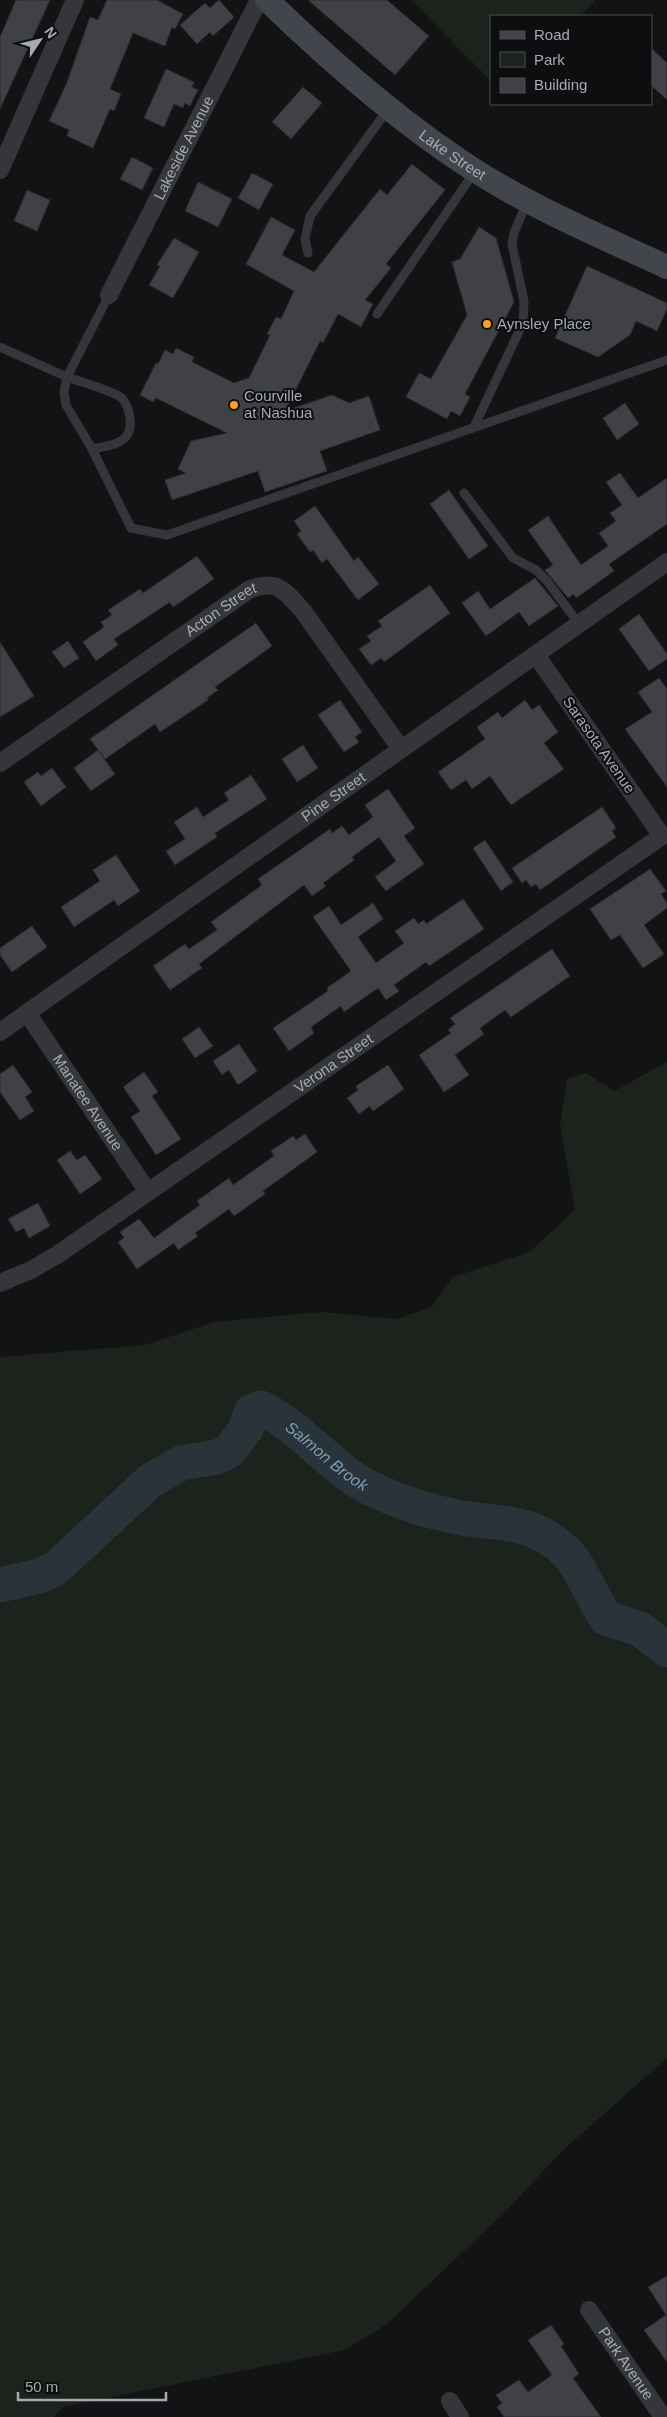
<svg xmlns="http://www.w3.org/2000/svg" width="667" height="2417" font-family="Helvetica,sans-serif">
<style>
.green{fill:#1b231c}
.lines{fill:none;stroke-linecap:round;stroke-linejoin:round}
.river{stroke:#29343a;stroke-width:35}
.building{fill:#3f4145;stroke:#2d2d31}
.lane{stroke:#34363a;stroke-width:9}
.street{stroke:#34363a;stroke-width:18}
.secondary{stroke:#42454b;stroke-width:24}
.poi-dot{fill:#fda224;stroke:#0e0e10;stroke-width:2}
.labels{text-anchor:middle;stroke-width:4;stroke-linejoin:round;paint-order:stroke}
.street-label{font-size:15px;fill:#a4abb6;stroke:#0e0e10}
.poi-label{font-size:15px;fill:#a4abb6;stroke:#0e0e10;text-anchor:start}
.water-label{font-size:16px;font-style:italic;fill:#799db4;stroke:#0e0e10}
</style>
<rect width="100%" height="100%" fill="#131315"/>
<g class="green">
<polygon points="411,0 595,0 580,16 491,16 491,81"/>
<polygon points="667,1062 667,2058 561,2152 508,2209 387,2324 344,2350 63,2407 54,2417 0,2417 0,1357 145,1345 214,1322 321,1312 397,1319 431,1307 453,1277 529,1252 575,1210 560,1125 567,1079 586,1073 614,1091"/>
</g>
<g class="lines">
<path class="river" id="s1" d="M0,1585L40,1576L56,1568L150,1481L181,1463L217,1457L229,1451L246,1429L251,1412L261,1408C301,1427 329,1466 368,1487C398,1502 429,1512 462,1518C503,1525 533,1519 567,1553C582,1569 593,1599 606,1618L640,1629L667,1650"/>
</g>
<g class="building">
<polygon points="16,0 50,0 0,109 0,37"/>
<polygon points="107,0 157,0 183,14 175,29 172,27 165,46 133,33 110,89 121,94 114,111 110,109 93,148 67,136 69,130 49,121 66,85 90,17 98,20"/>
<polygon points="219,0 234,17 213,36 210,32 197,44 180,25 205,3 210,8"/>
<polygon points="308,0 387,0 429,36 395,75"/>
<polygon points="651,48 667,63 667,100 651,85"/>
<polygon points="166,69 194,82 192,87 198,90 190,106 185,103 183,108 174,104 164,127 144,118"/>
<polygon points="303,87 322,103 291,139 272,122"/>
<polygon points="132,157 153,168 142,190 120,179"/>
<polygon points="412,164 445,190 386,264 391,268 365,300 373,304 361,327 338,314 323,343 320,341 285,411 332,395 349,403 369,396 380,430 320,451 327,471 265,492 258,471 172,500 165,480 186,473 178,469 191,441 227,433 156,398 153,402 140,395 156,363 158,364 165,350 173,354 176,348 194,357 192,362 234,383 249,378 270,335 267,334 276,317 281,319 294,291 246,264 271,217 295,230 282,255 314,272 380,189 387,195"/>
<polygon points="252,173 273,184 259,210 238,198"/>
<polygon points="198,182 232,199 218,227 185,211"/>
<polygon points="27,190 50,200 37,231 14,221"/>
<polygon points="479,227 496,238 514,302 465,394 470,397 460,416 451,411 447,419 406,397 419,373 431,379 467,315 452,262 460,259"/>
<polygon points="174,238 199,252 173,298 149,285 160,266 157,265"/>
<polygon points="587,266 667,303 667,309 657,331 636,321 630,335 598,357 555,338"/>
<polygon points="625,403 639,424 617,440 603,418"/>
<polygon points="620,473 638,498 667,478 667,524 609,564 614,571 576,598 574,594 568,598 545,570 553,565 528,530 548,516 581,565 608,546 599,533 616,521 610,513 622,505 606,482"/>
<polygon points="449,490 488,546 469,559 430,504"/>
<polygon points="315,506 354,561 358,557 379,584 358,600 327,559 322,563 313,550 310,552 297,534 301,531 294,521"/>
<polygon points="197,556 214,579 173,607 170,602 114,639 118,645 96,661 83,642 104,627 101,622 112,615 108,610 140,589 143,593"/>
<polygon points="535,578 558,606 529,626 519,612 486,636 462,603 478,591 490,609"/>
<polygon points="430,585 450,613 384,662 381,658 371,665 359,649 371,641 367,636 382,626 378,621"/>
<polygon points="639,614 667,654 667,659 649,671 619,629"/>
<polygon points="256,623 272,646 215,687 218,690 207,698 208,700 160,732 155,724 105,759 90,739"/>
<polygon points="68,641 79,658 64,668 52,652"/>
<polygon points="0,642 34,696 0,717"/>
<polygon points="659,678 667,689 667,787 625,729 652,712 638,692"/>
<polygon points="340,700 362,732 355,737 359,742 344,752 318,715"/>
<polygon points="525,700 532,710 539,705 558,732 544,743 564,769 511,805 490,776 472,789 466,780 451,790 438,772 485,739 477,727 498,712 502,718"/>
<polygon points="303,745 318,768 297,782 282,759"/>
<polygon points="98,750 115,774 91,791 74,768"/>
<polygon points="52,768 66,787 41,806 24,782 38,772 41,776"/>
<polygon points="251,775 267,799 215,833 217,837 175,865 166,851 185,839 174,822 197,807 203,817 229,800 224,793"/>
<polygon points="388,789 415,828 404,836 424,864 386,891 375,877 396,861 379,837 352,857 354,860 323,883 326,886 312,896 304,885 199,964 202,968 170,990 153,966 185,944 189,949 217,930 211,922 262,885 258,879 330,829 332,833 342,826 349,835 373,817 365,805"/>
<polygon points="602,807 616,828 612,831 616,837 540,890 536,884 531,887 526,880 522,883 512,868"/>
<polygon points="485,840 513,882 501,891 473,848"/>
<polygon points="116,855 140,891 118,906 114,900 74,927 61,907 100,881 93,870"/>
<polygon points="650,869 666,891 661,894 667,903 667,908 644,925 664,954 643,968 620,935 611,940 590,909"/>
<polygon points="463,899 484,929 429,966 426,962 394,985 399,991 386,1000 378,988 344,1012 341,1006 311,1027 314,1033 289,1051 273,1028 328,991 327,988 351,971 313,917 329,906 341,925 373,903 383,919 358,937 376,963 404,943 395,931 414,918 418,924 424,920 426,924"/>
<polygon points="32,926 47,947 12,972 0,955 0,948"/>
<polygon points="552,949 570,976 511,1017 505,1010 480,1028 484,1034 455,1055 469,1075 444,1092 419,1055 451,1033 448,1030 455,1024 450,1018"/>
<polygon points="199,1027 213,1046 195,1058 182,1039"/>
<polygon points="239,1044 257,1071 238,1085 229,1070 222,1075 213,1061"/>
<polygon points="13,1065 32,1092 25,1097 34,1111 20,1120 0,1092 0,1074"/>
<polygon points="388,1065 404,1089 373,1111 370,1106 359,1114 347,1098 358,1090 356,1086"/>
<polygon points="144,1072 158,1092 152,1096 181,1139 156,1155 131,1117 140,1111 123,1087"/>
<polygon points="305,1134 317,1152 263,1191 265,1194 234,1216 229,1209 195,1233 198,1236 178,1250 174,1243 137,1269 118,1242 124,1238 120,1232 139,1219 154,1238 200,1205 197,1201 229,1178 233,1185 274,1156 271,1151 293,1136 296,1140"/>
<polygon points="70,1151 77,1160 85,1155 102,1179 80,1194 57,1160"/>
<polygon points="38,1203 50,1226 29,1238 24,1228 16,1232 8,1219"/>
<polygon points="667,2276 667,2362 644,2330 666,2315 648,2287"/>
<polygon points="551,2325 564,2344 561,2346 579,2374 573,2378 601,2417 504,2417 497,2407 502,2403 496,2395 519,2380 528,2392 552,2375 528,2340"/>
</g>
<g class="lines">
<g class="lane">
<polyline points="308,253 305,239 310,216 389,108"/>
<polyline points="377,314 475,171"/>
<polyline points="0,347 67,377 64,392 66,405 92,449 131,528 167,535 667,360"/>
<polyline points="474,427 523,323 524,301 512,244 514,233 527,202"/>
<path d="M92,449C115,445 136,442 129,413C128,407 124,399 119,396C104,388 84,383 67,377L109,295"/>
<polyline points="464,493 513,558 536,570 547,581 579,624"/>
</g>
<g class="street">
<polyline points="0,170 75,0"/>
<path id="s2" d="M109,295L259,0"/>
<path id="s3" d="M0,763L250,589C278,579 285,591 303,611L401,749"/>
<path id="s4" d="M27,1013L148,1192"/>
<path id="s5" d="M0,1032L667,562"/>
<path id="s6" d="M0,1283L31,1270L57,1255L662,836L536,655"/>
<path id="s7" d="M589,2310L663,2417"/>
<polyline points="450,2401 460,2417"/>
</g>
<path class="secondary" id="s8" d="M267,0C331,62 399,122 474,170C535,209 602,237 667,267"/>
</g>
<g class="poi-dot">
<circle cx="487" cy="324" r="5"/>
<circle cx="234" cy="405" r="5"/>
</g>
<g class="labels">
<g class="street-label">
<text dy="5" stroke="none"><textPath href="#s2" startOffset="165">Lakeside Avenue</textPath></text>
<text dy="5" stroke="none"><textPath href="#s8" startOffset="242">Lake Street</textPath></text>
<text dy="5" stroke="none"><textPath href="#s3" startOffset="269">Acton Street</textPath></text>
<text transform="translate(599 745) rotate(55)" y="5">Sarasota Avenue</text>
<text dy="5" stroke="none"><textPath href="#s5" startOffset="408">Pine Street</textPath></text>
<text dy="5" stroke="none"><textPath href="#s6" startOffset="400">Verona Street</textPath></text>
<text dy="5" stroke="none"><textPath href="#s4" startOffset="108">Manatee Avenue</textPath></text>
<text dy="5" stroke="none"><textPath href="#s7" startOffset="65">Park Avenue</textPath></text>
</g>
<g class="poi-label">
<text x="497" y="329">Aynsley Place</text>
<text x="244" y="401">Courville<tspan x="244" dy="17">at Nashua</tspan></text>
</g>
<g class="water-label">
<text dy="6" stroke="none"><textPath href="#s1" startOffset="411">Salmon Brook</textPath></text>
</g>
</g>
<rect x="490" y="15" width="162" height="90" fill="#0e0e10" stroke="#4a4d52"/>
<rect x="500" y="31" width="25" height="8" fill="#42454b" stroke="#4a4d52"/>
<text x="534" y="40" font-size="15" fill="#a4abb6">Road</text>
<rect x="500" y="52" width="25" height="15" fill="#1b231c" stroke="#4a4d52"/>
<text x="534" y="65" font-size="15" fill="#a4abb6">Park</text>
<rect x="500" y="78" width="25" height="15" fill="#3f4145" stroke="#4a4d52"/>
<text x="534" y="90" font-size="15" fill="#a4abb6">Building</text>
<g transform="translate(40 40) rotate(55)" stroke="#0e0e10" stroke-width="4" paint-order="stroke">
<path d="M0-4L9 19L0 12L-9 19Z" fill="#a4abb6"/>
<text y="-8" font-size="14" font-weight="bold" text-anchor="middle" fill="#a4abb6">N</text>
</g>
<path d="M18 2392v8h148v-8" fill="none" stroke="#a4abb6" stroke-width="2.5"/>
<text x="25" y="2392" font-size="15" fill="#a4abb6" stroke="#0e0e10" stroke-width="4" paint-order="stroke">50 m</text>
</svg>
